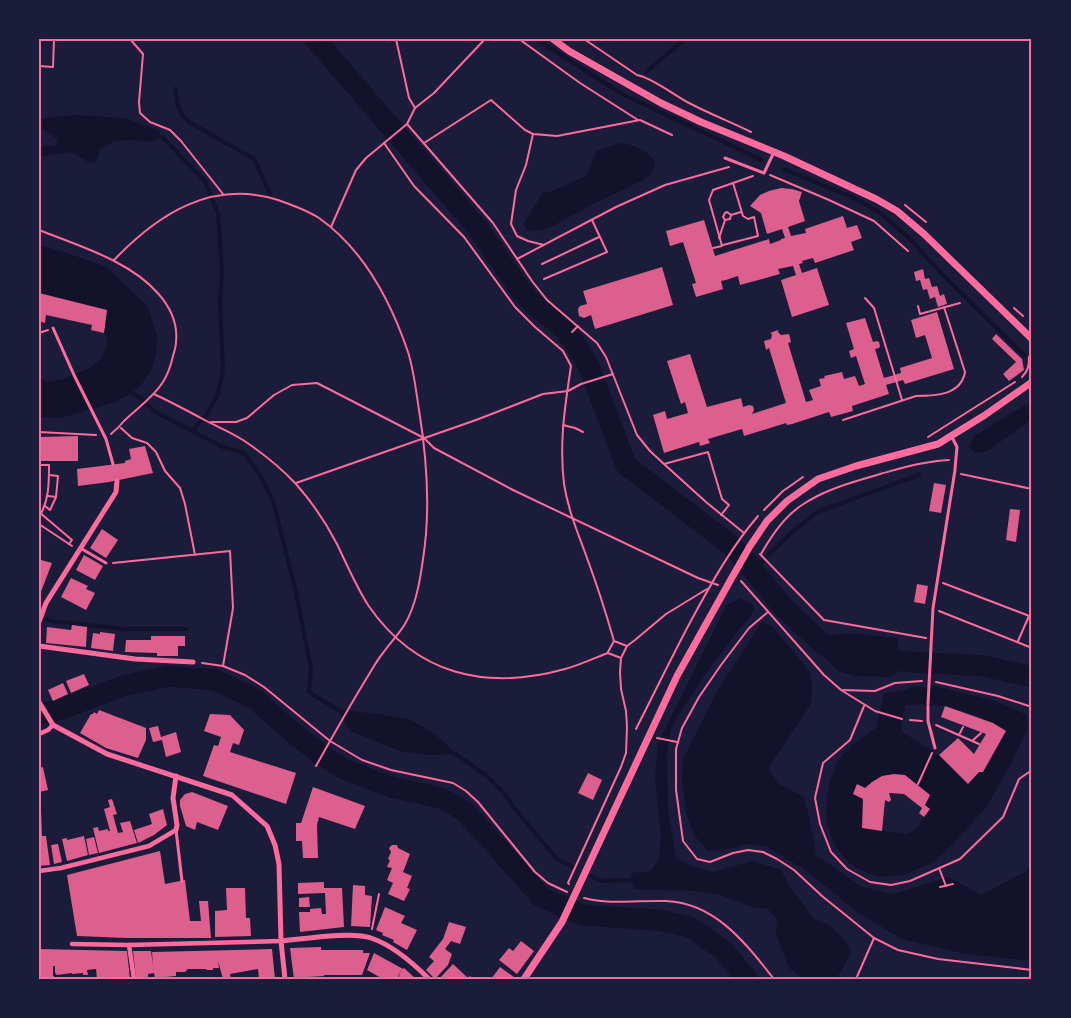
<svg xmlns="http://www.w3.org/2000/svg" width="1071" height="1018" font-family="'Noto Serif',serif">
<style>
.water{fill:#12122b;fill-rule:evenodd}
.lines{fill:none;stroke-linecap:round;stroke-linejoin:round}
.stream{stroke:#12122b;stroke-width:4}
.river{stroke:#12122b;stroke-width:21}
.building{fill:#dd5f8e}
.path{stroke:#ff6b9d;stroke-width:2}
.service{stroke:#ff6b9d;stroke-width:3}
.pedestrian{stroke:#ff6b9d;stroke-width:4.5}
.minor{stroke:#ff6b9d;stroke-width:5}
.tertiary{stroke:#ff6b9d;stroke-width:7}
.neatline{fill:none;stroke:#ff6b9d;stroke-width:2}
</style>
<rect width="100%" height="100%" fill="#1b1b3a"/>
<g class="water">
<polygon points="78,115 124,118 158,130 162,137 151,142 134,140 114,141 100,150 96,163 86,161 72,152 39,156 39,147 56,145 58,140 44,129 39,128 39,120 51,117"/>
<path d="M621,143C636,146 645,148 655,162L652,173L641,181L591,205L553,226L541,230L527,231L523,224L543,193L552,191L586,176L597,150Z"/>
<polygon points="39,245 64,252 107,267 148,307 157,336 156,354 152,368 140,387 131,393 113,403 60,418 39,417 39,378 47,382 63,379 90,368 100,360 107,346 107,339 104,333 107,310 39,293"/>
<polygon points="1032,401 1032,419 986,452 975,453 969,447 974,436"/>
<polygon points="740,598 753,605 754,611 713,663 678,715 671,729 667,752 668,809 676,858 692,866 712,872 753,861 781,870 788,884 814,919 829,925 845,940 851,952 842,970 836,979 804,979 789,968 776,934 777,920 768,909 753,907 720,895 696,891 635,889 629,880 632,873 651,871 659,857 661,836 655,781 658,743 726,606"/>
<polygon points="762,622 773,627 809,671 812,685 811,704 768,768 778,784 803,796 809,816 816,855 862,887 893,894 949,877 981,895 1025,872 1032,866 1032,961 966,954 902,939 857,912 804,869 767,847 746,844 724,850 708,851 694,835 686,812 682,780 683,759 719,688"/>
<polygon points="848,633 898,638 898,655 913,656 912,670 901,668 891,677 855,676 838,671 823,656 824,636"/>
<path d="M935,686L995,701L1027,715L1028,727L1011,764L987,806L958,839L934,862L903,875L880,877L863,871L849,863L835,846L826,819L827,797L830,781L836,765L843,754L853,744L876,728L884,694L901,691L913,687ZM923,704C952,705 981,716 1006,730L983,771L979,772L968,783L939,755L901,731L902,719L906,705ZM894,774L905,775L930,795L925,805L929,809L916,829L908,834L862,828L863,799L853,794L857,784L865,788C874,779 882,776 894,774Z"/>
<polygon points="338,710 379,714 411,720 435,734 456,754 430,755 400,751 350,731"/>
</g>
<g class="lines">
<g class="stream">
<polyline points="536,39 622,94 762,160"/>
<polyline points="646,72 685,39"/>
<polyline points="175,89 178,106 183,116 189,122 254,159 257,165 270,194"/>
<polyline points="162,137 205,181 218,214 222,272 220,302 223,369 218,394 207,414 192,431"/>
<polyline points="783,169 854,198 882,214 910,239 942,274 1025,356"/>
<polyline points="131,389 131,393 141,398 155,412 223,447 244,453 260,475 273,501 296,592 311,669 309,692 341,712"/>
<polyline points="769,554 789,535 817,512 919,475"/>
<polyline points="755,572 762,562"/>
<polyline points="40,617 52,621 125,629 186,629"/>
<polyline points="452,753 456,754 487,776 504,793 516,810 557,859 573,867"/>
<polyline points="591,876 601,881 633,880"/>
</g>
<g class="river">
<polyline points="315,39 477,227 520,289 533,304 561,326 574,342 589,367 626,465 733,547 745,560 785,609 824,645 850,655"/>
<polyline points="884,659 913,662 984,666 1032,677"/>
<polyline points="39,715 67,707 123,686 169,676 215,680 255,699 284,725 321,755 346,770 391,787 441,798 463,810 490,839 541,897 582,915 658,920 690,927 723,950 747,979"/>
</g>
</g>
<g class="building">
<polygon points="781,188 792,189 802,192 799,201 805,221 788,227 791,236 806,233 805,229 843,216 847,228 857,225 862,238 851,242 854,250 815,263 813,258 802,261 803,263 799,264 802,273 817,268 829,305 792,317 781,280 796,275 793,266 778,269 780,274 740,285 738,276 726,280 721,281 723,289 696,297 692,284 696,283 683,242 670,246 666,231 704,220 715,256 769,239 770,244 781,240 781,239 785,238 782,229 767,234 761,213 750,206 760,195 769,191"/>
<polygon points="662,267 673,305 595,329 591,315 584,318 579,316 578,309 580,306 587,304 583,291"/>
<polygon points="923,269 925,279 929,278 932,287 937,286 940,296 944,294 947,304 938,307 935,297 930,299 927,289 923,290 920,280 916,281 914,272"/>
<polygon points="39,293 107,310 104,333 91,330 92,325 46,315 45,323 39,321"/>
<polygon points="937,312 954,369 905,384 903,380 886,385 889,394 852,406 853,411 831,417 829,412 792,424 787,425 786,423 744,436 742,429 708,439 710,443 700,446 699,442 664,453 653,415 665,411 667,419 688,413 685,402 681,404 667,361 690,354 707,407 741,398 743,407 749,405 753,406 754,410 752,414 786,403 769,348 766,350 764,341 771,339 772,334 770,333 778,330 778,332 781,335 789,334 791,342 788,343 806,402 813,400 809,390 821,386 819,379 825,378 824,376 842,372 844,379 855,376 859,386 865,384 856,356 851,358 849,351 854,349 846,323 865,318 873,342 877,341 879,342 880,346 879,348 875,349 884,378 901,373 900,368 932,358 925,335 916,338 911,320"/>
<polygon points="996,334 1022,359 1024,370 1009,381 1003,374 1016,362 992,339"/>
<polygon points="78,436 78,461 39,461 39,437"/>
<polygon points="145,446 153,473 109,482 78,486 77,469 125,463 125,461 131,459 129,449"/>
<polygon points="934,483 946,485 941,513 929,511"/>
<polygon points="1010,509 1020,510 1016,542 1006,540"/>
<polygon points="102,529 118,540 106,558 90,548"/>
<polygon points="84,555 103,566 95,580 76,570"/>
<polygon points="41,560 52,563 39,597 39,565"/>
<polygon points="71,578 88,586 86,589 95,593 86,610 61,597"/>
<polygon points="917,584 928,586 925,604 914,602"/>
<polygon points="72,625 87,627 86,647 46,643 47,627 71,630"/>
<polygon points="100,632 115,634 113,651 91,648 93,633 100,634"/>
<polygon points="151,636 185,636 185,646 178,646 178,656 157,656 157,653 125,652 126,640 151,640"/>
<polygon points="84,674 89,685 71,693 66,681"/>
<polygon points="63,683 68,694 53,701 48,690"/>
<polygon points="945,706 993,723 1006,731 983,772 979,772 968,784 939,755 958,738 974,754 986,734 941,717"/>
<polygon points="99,710 146,728 146,740 138,758 106,748 80,733 91,714 93,714 94,712 97,714"/>
<polygon points="210,714 230,715 244,730 239,745 233,743 230,752 296,773 286,804 203,776 214,745 218,746 221,737 204,731"/>
<polygon points="158,726 161,737 176,732 181,752 166,757 162,740 153,742 149,728"/>
<polygon points="43,767 48,790 39,792 39,768"/>
<polygon points="588,773 602,780 593,800 578,793"/>
<polygon points="894,774 905,775 930,795 925,805 930,809 924,817 919,813 922,808 904,794 889,793 891,800 889,802 885,800 882,831 862,828 863,799 853,794 857,784 865,788 872,782 882,776"/>
<polygon points="313,787 365,806 355,829 319,817 317,825 318,858 303,858 302,841 296,841 296,823 301,823"/>
<polygon points="192,792 228,806 218,830 197,822 195,830 186,826 180,806 180,800 185,794"/>
<polygon points="112,799 117,814 113,815 118,833 123,832 120,823 130,821 137,843 99,853 93,828 98,827 99,831 108,829 108,831 110,831 104,809 110,807 108,800"/>
<polygon points="163,809 167,825 154,835 138,843 134,830 152,824 149,814"/>
<polygon points="39,811 41,811 42,836 46,836 50,865 39,866"/>
<polygon points="84,836 88,855 67,861 62,839 67,838 67,840"/>
<polygon points="94,837 98,853 89,855 86,839"/>
<polygon points="58,844 62,862 54,864 51,845"/>
<polygon points="392,845 397,845 398,848 410,854 403,872 412,876 407,888 410,889 404,901 388,894 393,883 387,880 392,868 387,867 390,860 388,859 391,852 389,848"/>
<polygon points="160,851 165,884 185,880 190,921 201,921 199,901 208,901 211,938 126,938 77,936 67,875"/>
<polygon points="324,882 324,888 342,888 344,927 300,932 299,912 310,912 310,909 321,908 322,914 326,914 325,893 298,894 298,883"/>
<polygon points="353,885 365,886 365,895 372,896 370,927 351,926"/>
<polygon points="226,888 245,888 246,918 250,918 251,936 215,937 215,911 227,910"/>
<polygon points="309,897 310,907 299,907 299,898"/>
<polygon points="385,907 405,916 401,923 417,930 407,950 393,942 394,940 382,935 383,933 376,930"/>
<polygon points="449,922 466,927 460,944 451,941 445,949 452,954 448,965 435,979 426,970 434,961 429,957 443,939"/>
<polygon points="521,941 534,951 517,974 499,960 509,948 513,951"/>
<polygon points="321,947 321,950 363,950 363,953 370,953 362,975 324,975 324,976 308,977 309,979 294,979 290,948"/>
<polygon points="39,949 127,951 130,979 97,979 96,969 87,970 88,975 83,975 83,973 72,974 72,973 57,975 55,973 55,966 53,966 53,976 54,976 54,979 39,979"/>
<polygon points="272,949 275,979 259,979 258,969 230,974 231,979 223,979 218,961 219,968 213,968 213,970 207,970 206,969 188,969 185,972 176,972 176,976 155,978 154,973 148,974 148,979 136,979 133,951 151,951 153,965 152,952"/>
<polygon points="374,953 403,969 404,968 416,979 398,979 401,970 397,979 383,979 367,970"/>
<polygon points="453,964 468,978 470,976 474,979 439,979"/>
<polygon points="500,967 514,977 512,979 491,979"/>
</g>
<g class="lines">
<g class="path">
<polyline points="130,39 143,54 139,102 140,113 150,122 170,130 181,141 223,194"/>
<polyline points="396,39 409,98 415,108"/>
<polyline points="519,39 580,83 638,120"/>
<path d="M584,39L637,75C653,78 675,96 691,104C710,114 731,122 751,132"/>
<polyline points="39,66 53,67 54,39"/>
<polyline points="407,124 493,223 532,281 547,300 597,343 606,357 637,435 650,451 664,464 706,502 744,533"/>
<polyline points="533,134 526,165 516,190 511,224 517,236 528,241 544,245"/>
<path d="M384,143L414,186L464,237L515,307L535,327L563,351L571,366C565,406 559,442 564,484C568,510 578,533 587,558C597,585 606,613 614,641L608,652"/>
<polyline points="424,143 491,100 525,130 533,134 557,136 640,120 672,135"/>
<polyline points="770,175 829,200 874,221 908,251"/>
<polyline points="905,205 926,222"/>
<polyline points="731,215 730,219 725,220 723,217 725,213 727,212 731,215 741,212"/>
<polyline points="331,227 356,170 366,158 407,124 415,108 434,93 485,39"/>
<path d="M39,230C64,240 92,249 116,262C145,277 180,305 176,342C176,347 174,352 173,356C171,365 168,374 163,382C153,398 137,408 124,421C120,426 116,430 111,434"/>
<polyline points="719,238 725,220"/>
<polyline points="723,245 758,236 754,217 748,219 743,216 733,183"/>
<polyline points="713,248 722,246 709,200 713,190 753,176"/>
<polyline points="517,259 616,207 665,185 729,167"/>
<path d="M114,260C158,214 212,179 278,200C292,205 307,210 319,218C363,249 391,302 408,352C414,371 416,391 419,410C427,459 431,509 423,559C420,581 416,605 405,624C399,634 390,643 383,653C377,660 373,668 368,676C350,705 333,736 316,766"/>
<polyline points="542,264 599,237"/>
<polyline points="544,279 607,252 592,220"/>
<polyline points="865,298 874,308 902,400"/>
<polyline points="918,306 920,314 960,303"/>
<polyline points="1014,308 1023,316"/>
<polyline points="572,332 578,326"/>
<polyline points="39,333 48,330"/>
<path d="M1022,377C1028,371 1029,366 1029,357L1032,354"/>
<path d="M154,394C169,401 184,409 199,417C213,425 229,431 243,440C261,452 281,468 296,484C312,502 326,523 337,544C347,565 356,586 368,605C416,675 486,691 565,669C580,665 594,658 608,653L621,658"/>
<path d="M843,420L916,396C936,396 961,395 965,372L944,307"/>
<polyline points="211,422 236,422 247,418 274,395 292,385 317,383 424,438 434,448 513,490 698,578 718,585"/>
<polyline points="563,425 575,428 583,432"/>
<polyline points="121,428 132,438 147,443 156,452 165,471 180,488 185,504 195,555"/>
<polyline points="39,432 96,435"/>
<polyline points="928,437 1015,382"/>
<polyline points="664,464 708,452 722,499 729,505 721,515"/>
<path d="M39,465H49C49,484 49,501 39,517"/>
<polyline points="961,474 1032,489"/>
<polyline points="296,483 476,420 543,394 568,391 581,384 613,374"/>
<polyline points="48,496 56,497 58,476 49,475"/>
<polyline points="45,506 50,510 56,497"/>
<polyline points="764,510 783,491 803,477"/>
<polyline points="39,512 72,540 69,544"/>
<polyline points="39,524 72,546"/>
<polyline points="760,554 824,620 926,638"/>
<path d="M761,554C772,535 784,517 802,505C825,489 854,482 880,474C902,468 925,461 949,460"/>
<polyline points="113,563 230,551 233,608 223,666"/>
<polyline points="741,581 824,675 841,690 875,711 902,719"/>
<polyline points="943,583 1032,617"/>
<polyline points="939,611 1032,648"/>
<polyline points="768,612 749,628 721,665 699,697 682,728 676,749 676,790 683,841 697,859 710,862 733,853 748,850 763,852 777,859 794,870 822,896 874,938 898,950 938,959 1032,970"/>
<polyline points="614,641 627,646"/>
<polyline points="1018,641 1029,616"/>
<polyline points="202,663 223,666 245,675 264,687 330,741 362,760 391,770 453,783 466,791 478,802 535,872 548,883 567,892"/>
<polyline points="936,682 998,696 1032,707"/>
<polyline points="842,690 875,691 895,683 922,681"/>
<polyline points="864,706 850,740 823,763 815,798 820,824 831,852 847,869 870,882 891,885 910,881 960,859 1003,817 1019,779 1032,770"/>
<polyline points="910,720 922,721"/>
<polyline points="936,725 979,744"/>
<path d="M636,729C655,692 673,654 693,617C712,582 732,546 758,516"/>
<polyline points="959,735 963,727"/>
<polyline points="657,738 677,742"/>
<polyline points="972,741 981,733"/>
<polyline points="918,784 932,753"/>
<polyline points="939,868 946,886"/>
<polyline points="569,884 568,883 621,767 626,753 627,727 626,711 621,689 620,672 621,658 627,646 635,640 666,614 707,589"/>
<polyline points="940,887 953,884"/>
<path d="M584,898C611,905 638,900 666,901C716,903 746,944 774,979"/>
<polyline points="372,929 379,894"/>
<polyline points="856,979 874,938"/>
</g>
<g class="service">
<polyline points="725,158 764,173 774,152"/>
<polyline points="53,328 74,375 106,439 113,464"/>
<polyline points="952,437 957,447 955,469"/>
<polyline points="82,549 106,563"/>
<polyline points="928,704 933,608 955,470"/>
<polyline points="928,706 928,721 935,748"/>
<polyline points="176,830 182,881"/>
</g>
<g class="pedestrian">
<polyline points="39,734 48,730 53,725"/>
<polyline points="39,871 61,868 149,846 176,830"/>
<polyline points="72,944 129,945 281,941"/>
<polyline points="129,945 134,979"/>
</g>
<g class="minor">
<polyline points="39,622 46,603 116,492 117,481"/>
<polyline points="39,646 135,659 193,662"/>
<polyline points="39,702 53,725 107,754 232,795 267,826 275,845 279,864 281,941 285,979"/>
<polyline points="176,830 177,825 173,798 176,776"/>
<path d="M281,941C303,939 352,931 371,938C392,945 413,963 429,979"/>
</g>
<g class="tertiary">
<polyline points="553,39 569,51 661,103 701,122 784,156 876,199 897,211 924,234 1032,339"/>
<polyline points="524,979 562,922 677,676 730,581 750,546 767,521 787,501 818,479 856,466 938,444 985,415 1032,382"/>
</g>
</g>
<rect width="1071" height="1018" fill="none" stroke="#1b1b3a" stroke-width="81"/>
<rect x="40" y="40" width="990" height="938" class="neatline"/>
</svg>
